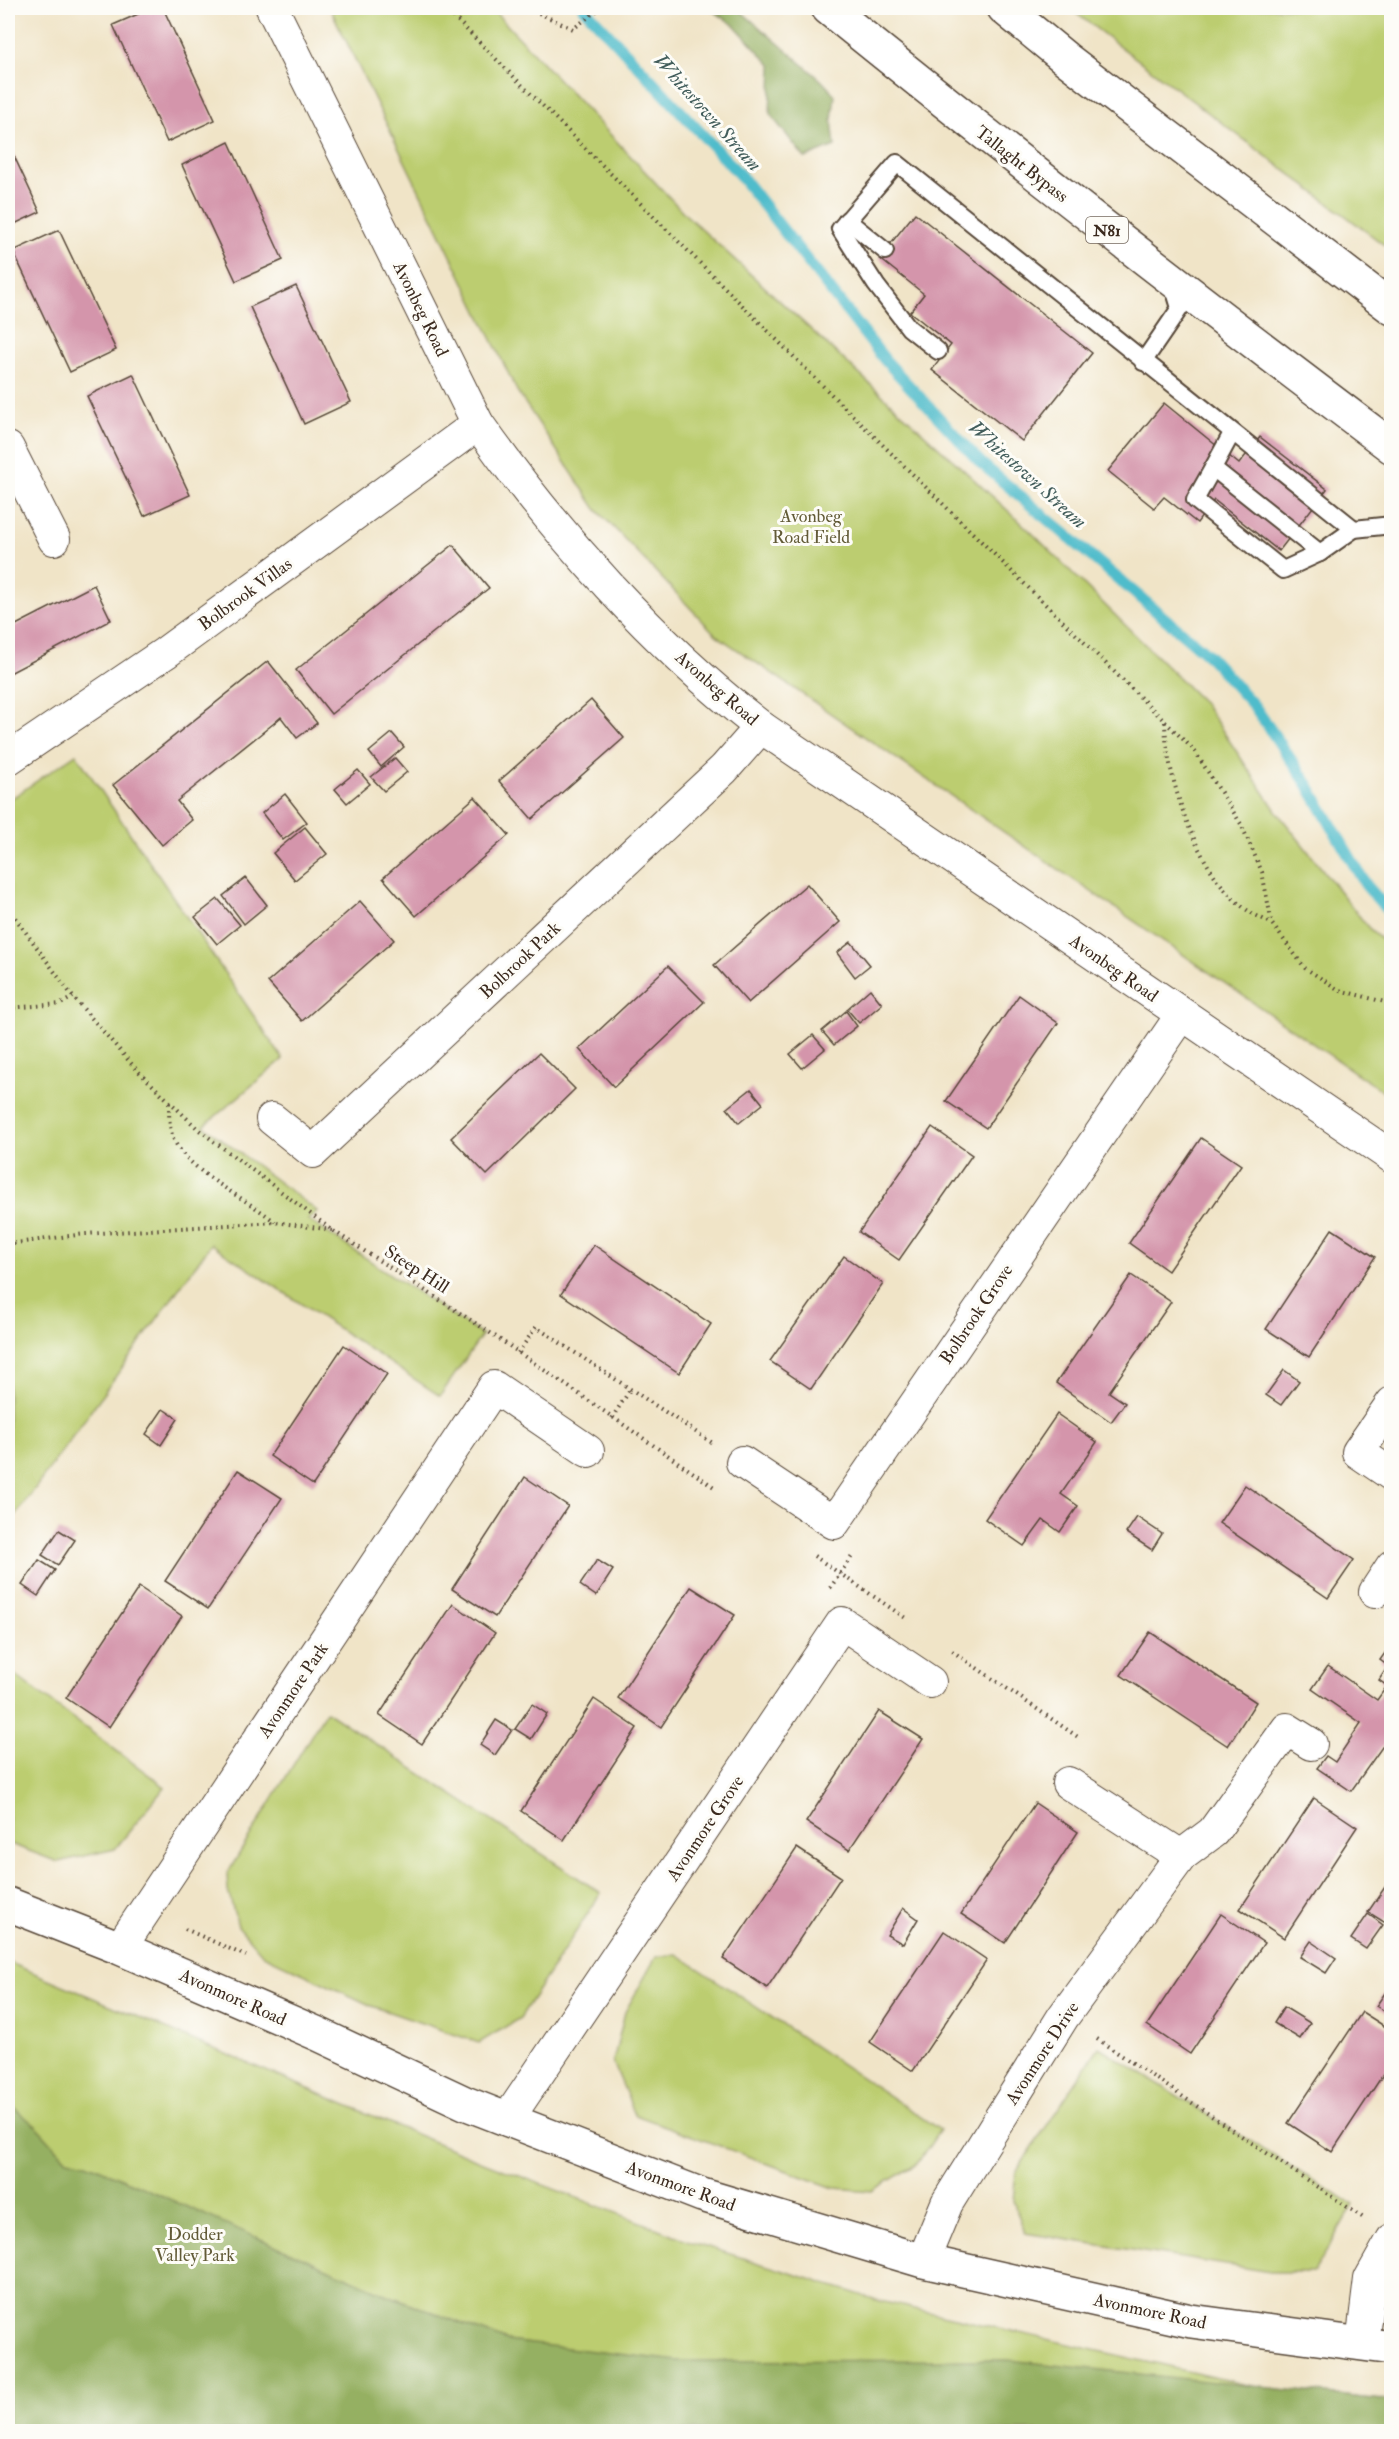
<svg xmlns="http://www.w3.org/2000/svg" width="1399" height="2439" font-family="'IM FELL Double Pica',serif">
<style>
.green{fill:#bccd70;stroke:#7c7c47;stroke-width:1.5}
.forest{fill:#95b062;stroke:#686d40;stroke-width:1.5}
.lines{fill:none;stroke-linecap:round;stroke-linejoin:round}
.stream{stroke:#50bccb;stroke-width:12}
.building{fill:#d495ab}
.service-casing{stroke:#564637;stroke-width:20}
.minor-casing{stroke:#564637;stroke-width:34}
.tertiary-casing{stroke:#564637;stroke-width:36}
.primary-casing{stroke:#564637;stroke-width:36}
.path{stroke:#564637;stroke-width:4;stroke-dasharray:1.5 4.5;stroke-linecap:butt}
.service{stroke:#fff;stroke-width:16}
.minor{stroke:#fff;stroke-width:32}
.tertiary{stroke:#fff;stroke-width:33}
.primary{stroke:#fff;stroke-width:33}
.labels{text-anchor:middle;stroke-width:6;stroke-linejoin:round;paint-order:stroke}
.shield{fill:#fdfcf7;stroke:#75695f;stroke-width:1.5}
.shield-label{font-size:16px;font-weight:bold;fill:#3b2a1e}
.street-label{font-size:18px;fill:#3b2a1e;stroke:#fdfcf7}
.park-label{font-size:18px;fill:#625b37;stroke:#fdfcf7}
.water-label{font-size:20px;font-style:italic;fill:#425d5b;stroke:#fdfcf7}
</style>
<rect width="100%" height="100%" fill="#fdfcf7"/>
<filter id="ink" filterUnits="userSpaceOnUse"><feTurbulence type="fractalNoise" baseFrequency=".0167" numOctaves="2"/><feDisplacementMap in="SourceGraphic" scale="12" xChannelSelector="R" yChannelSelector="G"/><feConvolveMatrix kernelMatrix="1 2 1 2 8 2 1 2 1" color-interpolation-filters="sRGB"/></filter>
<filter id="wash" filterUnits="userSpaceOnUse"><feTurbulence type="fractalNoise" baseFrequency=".008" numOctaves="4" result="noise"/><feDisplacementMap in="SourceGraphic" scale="24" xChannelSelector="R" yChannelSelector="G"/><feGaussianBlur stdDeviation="1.35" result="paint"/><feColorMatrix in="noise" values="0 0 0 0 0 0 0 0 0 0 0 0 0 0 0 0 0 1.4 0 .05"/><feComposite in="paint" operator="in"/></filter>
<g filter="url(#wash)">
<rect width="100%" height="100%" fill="#f0e4c7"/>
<g class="green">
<polygon points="330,8 491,8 685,214 1029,530 1204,703 1277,812 1371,931 1391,947 1391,1097 716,635 596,509 517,391"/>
<polygon points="1069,8 1391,8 1391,250"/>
<polygon points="76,754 283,1059 204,1126 317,1211 308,1220 482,1335 440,1396 211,1244 8,1526 8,801"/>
<polygon points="8,1670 165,1787 115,1849 58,1862 8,1843"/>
<polygon points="326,1711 601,1893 520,2018 479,2043 372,2006 263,1955 238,1926 228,1891 227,1874"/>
<polygon points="677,1954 940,2130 917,2164 872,2191 834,2188 635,2115 613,2062 625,2012 656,1957"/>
<polygon points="8,1962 470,2157 695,2243 880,2301 1261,2388 1391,2401 1391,2431 8,2431"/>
<polygon points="1099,2047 1353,2205 1314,2272 1270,2272 1025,2233 1013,2201 1016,2172"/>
</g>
<g class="forest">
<polygon points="709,8 737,8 821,80 835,95 832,120 835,146 805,158 770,114 772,66 734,25"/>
<polygon points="8,2103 37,2127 67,2160 87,2163 393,2297 507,2341 678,2361 1008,2360 1391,2401 1391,2431 8,2431"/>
</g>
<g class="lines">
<polyline class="stream" points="584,8 740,175 885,360 981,463 1207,654 1255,707 1308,785 1366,885 1392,915"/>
</g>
<g id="blocks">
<g class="building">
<polygon points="152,8 163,8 215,120 167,142 113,25"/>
<polygon points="229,142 283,260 236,281 182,165"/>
<polygon points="8,143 40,212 8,227"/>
<polygon points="915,213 1092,353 1022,441 932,370 951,345 910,312 924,294 879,258"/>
<polygon points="59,230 116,350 70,372 13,251"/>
<polygon points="296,286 351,402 304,424 250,307"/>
<polygon points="133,374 190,495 144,516 87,396"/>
<polygon points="1164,403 1239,464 1260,437 1327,489 1279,551 1214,500 1197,523 1164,497 1154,508 1108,471"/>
<polygon points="453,545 489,588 331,714 296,670"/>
<polygon points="94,585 111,620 8,674 8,629"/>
<polygon points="268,661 317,723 297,738 281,717 273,724 177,801 192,820 162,845 113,785"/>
<polygon points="591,700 624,738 532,819 499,781"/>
<polygon points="392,733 404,747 381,767 369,752"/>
<polygon points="395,758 407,772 384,791 371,777"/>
<polygon points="358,770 370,784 347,803 335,789"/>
<polygon points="285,794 307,822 283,840 262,813"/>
<polygon points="475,797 509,835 416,916 383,878"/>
<polygon points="305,827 327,854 295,880 273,853"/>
<polygon points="246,878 267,905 244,924 223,896"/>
<polygon points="807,884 840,922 748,1003 714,965"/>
<polygon points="218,899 240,925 217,944 195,917"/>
<polygon points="360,901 394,940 302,1021 268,982"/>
<polygon points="851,942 870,965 855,977 837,953"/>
<polygon points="668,966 704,1002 614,1087 579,1049"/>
<polygon points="870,989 882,1004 859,1023 847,1009"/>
<polygon points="1019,995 1058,1023 986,1128 946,1101"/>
<polygon points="846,1011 857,1026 834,1045 822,1031"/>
<polygon points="813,1035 825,1049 802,1068 790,1054"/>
<polygon points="539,1053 575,1089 487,1175 451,1138"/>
<polygon points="751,1089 763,1104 739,1123 727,1108"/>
<polygon points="932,1127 972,1155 899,1260 859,1232"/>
<polygon points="1201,1138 1241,1165 1168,1271 1129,1243"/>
<polygon points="1332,1229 1375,1257 1309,1357 1266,1329"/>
<polygon points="594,1245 711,1324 679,1373 561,1294"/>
<polygon points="844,1256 883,1284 811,1389 770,1361"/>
<polygon points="1131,1275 1171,1302 1109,1392 1125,1403 1111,1422 1056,1383"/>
<polygon points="344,1345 387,1374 313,1485 270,1456"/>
<polygon points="1284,1370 1299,1381 1281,1405 1266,1395"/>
<polygon points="163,1409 178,1419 161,1445 146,1434"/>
<polygon points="1057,1414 1097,1442 1061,1494 1078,1506 1060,1532 1043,1520 1024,1546 985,1519"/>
<polygon points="238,1470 282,1498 208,1609 165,1581"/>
<polygon points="525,1477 568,1506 495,1617 452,1589"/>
<polygon points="1245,1485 1354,1560 1328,1598 1219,1523"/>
<polygon points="1137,1517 1162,1534 1152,1550 1126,1533"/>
<polygon points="59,1530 75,1540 58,1565 42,1555"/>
<polygon points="39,1560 55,1570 38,1596 22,1585"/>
<polygon points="597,1560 613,1570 596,1596 580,1585"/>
<polygon points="139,1587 182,1616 109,1727 66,1698"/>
<polygon points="691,1587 735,1615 661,1727 618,1698"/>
<polygon points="453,1604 495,1633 422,1744 379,1715"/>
<polygon points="1150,1632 1256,1702 1228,1746 1121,1675"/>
<polygon points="1392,1643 1392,1733 1351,1791 1317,1768 1326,1756 1335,1762 1361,1723 1312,1689 1328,1666 1377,1700 1387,1686 1379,1680 1388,1666 1380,1660"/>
<polygon points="594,1699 637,1728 564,1840 521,1811"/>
<polygon points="532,1704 547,1714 531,1739 515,1729"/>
<polygon points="879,1711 923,1739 849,1850 806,1822"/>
<polygon points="496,1720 512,1730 495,1755 480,1745"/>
<polygon points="1314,1798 1357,1827 1284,1938 1240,1909"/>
<polygon points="1035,1803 1078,1832 1005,1943 961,1914"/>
<polygon points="797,1848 841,1877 767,1988 723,1959"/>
<polygon points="1385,1887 1392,1891 1392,1911 1384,1922 1368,1912"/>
<polygon points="903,1908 918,1919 903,1944 887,1935"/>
<polygon points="1221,1914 1264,1943 1190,2054 1147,2025"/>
<polygon points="1368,1914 1383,1925 1366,1949 1351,1939"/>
<polygon points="944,1931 987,1960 913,2071 870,2042"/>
<polygon points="1311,1941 1336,1958 1326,1973 1300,1957"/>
<polygon points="1392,1983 1392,2016 1376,2006"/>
<polygon points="1284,2007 1310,2023 1300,2039 1274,2023"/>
<polygon points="1362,2012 1392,2031 1392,2061 1332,2152 1288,2123"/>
</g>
</g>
</g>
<g filter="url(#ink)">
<use href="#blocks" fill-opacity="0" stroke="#564637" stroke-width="1.5"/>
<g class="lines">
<defs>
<g id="service">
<polyline points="847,220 885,251"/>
<polyline points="938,351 909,328 876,285 840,229 897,163 1354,529 1392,525"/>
<polyline points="1143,362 1180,308 1173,285"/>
<polyline points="1232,433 1213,468 1320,553 1354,529"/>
<polyline points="1213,468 1195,500 1283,570 1320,553"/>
</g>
<g id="minor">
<path d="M272,8L478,424C556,534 654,644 761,727L1392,1157"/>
<polyline points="8,448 54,539"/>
<polyline points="8,759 165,653 478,424"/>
<polyline points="272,1119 313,1152 724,769 761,727"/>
<polyline points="1392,1403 1358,1452 1392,1475"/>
<polyline points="742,1462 834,1523 1181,1016"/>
<polyline points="1375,1592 1392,1566"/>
<polyline points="1068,1783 1181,1856"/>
<polyline points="120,1948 494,1387 588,1451"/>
<polyline points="507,2120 842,1623 930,1682"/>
<polyline points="923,2261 947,2203 1063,2017 1181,1856 1213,1832 1287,1729 1311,1744"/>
<polyline points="1362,2344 1370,2279 1392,2240"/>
</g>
<polyline id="tertiary" points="8,1904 120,1948 318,2034 465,2103 702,2195 923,2261 1191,2321 1392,2348"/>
<g id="primary">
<path d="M828,8C1013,158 1201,303 1392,447"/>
<polyline points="1004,8 1065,58 1392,308"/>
</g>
</defs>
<use href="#service" class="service-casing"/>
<use href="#minor" class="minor-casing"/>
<use href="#tertiary" class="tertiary-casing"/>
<use href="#primary" class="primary-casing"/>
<g class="path">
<polyline points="445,8 841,404 1194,750 1241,824 1262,872 1272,924 1305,968 1339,990 1392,1004"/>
<polyline points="528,8 573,29 600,8"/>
<path d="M1165,722C1166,779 1198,876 1247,910C1254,915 1263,919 1271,923"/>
<polyline points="8,908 73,997 137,1070 199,1130 332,1230 486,1330 714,1487"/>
<polyline points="8,1008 61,1004 73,997"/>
<path d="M169,1103C169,1112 169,1122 171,1131C179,1169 246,1197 275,1222"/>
<polyline points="8,1244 85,1234 275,1222 332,1230"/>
<polyline points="518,1353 536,1327 714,1444"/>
<polyline points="612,1418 630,1390"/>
<polyline points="814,1556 907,1619"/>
<polyline points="830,1588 853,1555"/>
<polyline points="952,1651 1078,1737"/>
<polyline points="185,1929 246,1956"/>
<polyline points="1097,2039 1365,2219"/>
</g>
<use href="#service" class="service"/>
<use href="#minor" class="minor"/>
<use href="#tertiary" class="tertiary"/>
<use href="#primary" class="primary"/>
</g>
</g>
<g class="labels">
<rect class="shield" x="1086" y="217" width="42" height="26" rx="4.5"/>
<g class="shield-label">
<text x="1107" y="236">N81</text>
</g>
<g class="street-label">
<text transform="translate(1022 164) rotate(38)" y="6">Tallaght Bypass</text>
<text transform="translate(421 309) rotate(64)" y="6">Avonbeg Road</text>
<text transform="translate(245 594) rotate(-36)" y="6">Bolbrook Villas</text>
<text transform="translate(717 688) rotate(41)" y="6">Avonbeg Road</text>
<text transform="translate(520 960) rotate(-43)" y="6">Bolbrook Park</text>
<text transform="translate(1114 968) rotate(35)" y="6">Avonbeg Road</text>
<text transform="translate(417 1269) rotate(33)" y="6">Steep Hill</text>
<text transform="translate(976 1314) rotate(-56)" y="6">Bolbrook Grove</text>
<text transform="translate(293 1690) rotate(-56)" y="6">Avonmore Park</text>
<text transform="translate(705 1828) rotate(-56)" y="6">Avonmore Grove</text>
<text transform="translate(233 1997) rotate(24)" y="6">Avonmore Road</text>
<text transform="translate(1042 2053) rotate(-57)" y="6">Avonmore Drive</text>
<text transform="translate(681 2186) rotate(20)" y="6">Avonmore Road</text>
<text transform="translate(1150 2311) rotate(12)" y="6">Avonmore Road</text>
</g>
<g class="park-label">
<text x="811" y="522">Avonbeg<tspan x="811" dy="21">Road Field</tspan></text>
<text x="195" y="2240">Dodder<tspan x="195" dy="21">Valley Park</tspan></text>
</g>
<g class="water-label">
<text transform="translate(708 112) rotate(48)" y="7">Whitestown Stream</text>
<text transform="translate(1028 474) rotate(42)" y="7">Whitestown Stream</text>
</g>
</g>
<rect width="1399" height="2439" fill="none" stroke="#fdfcf7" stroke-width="30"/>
</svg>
